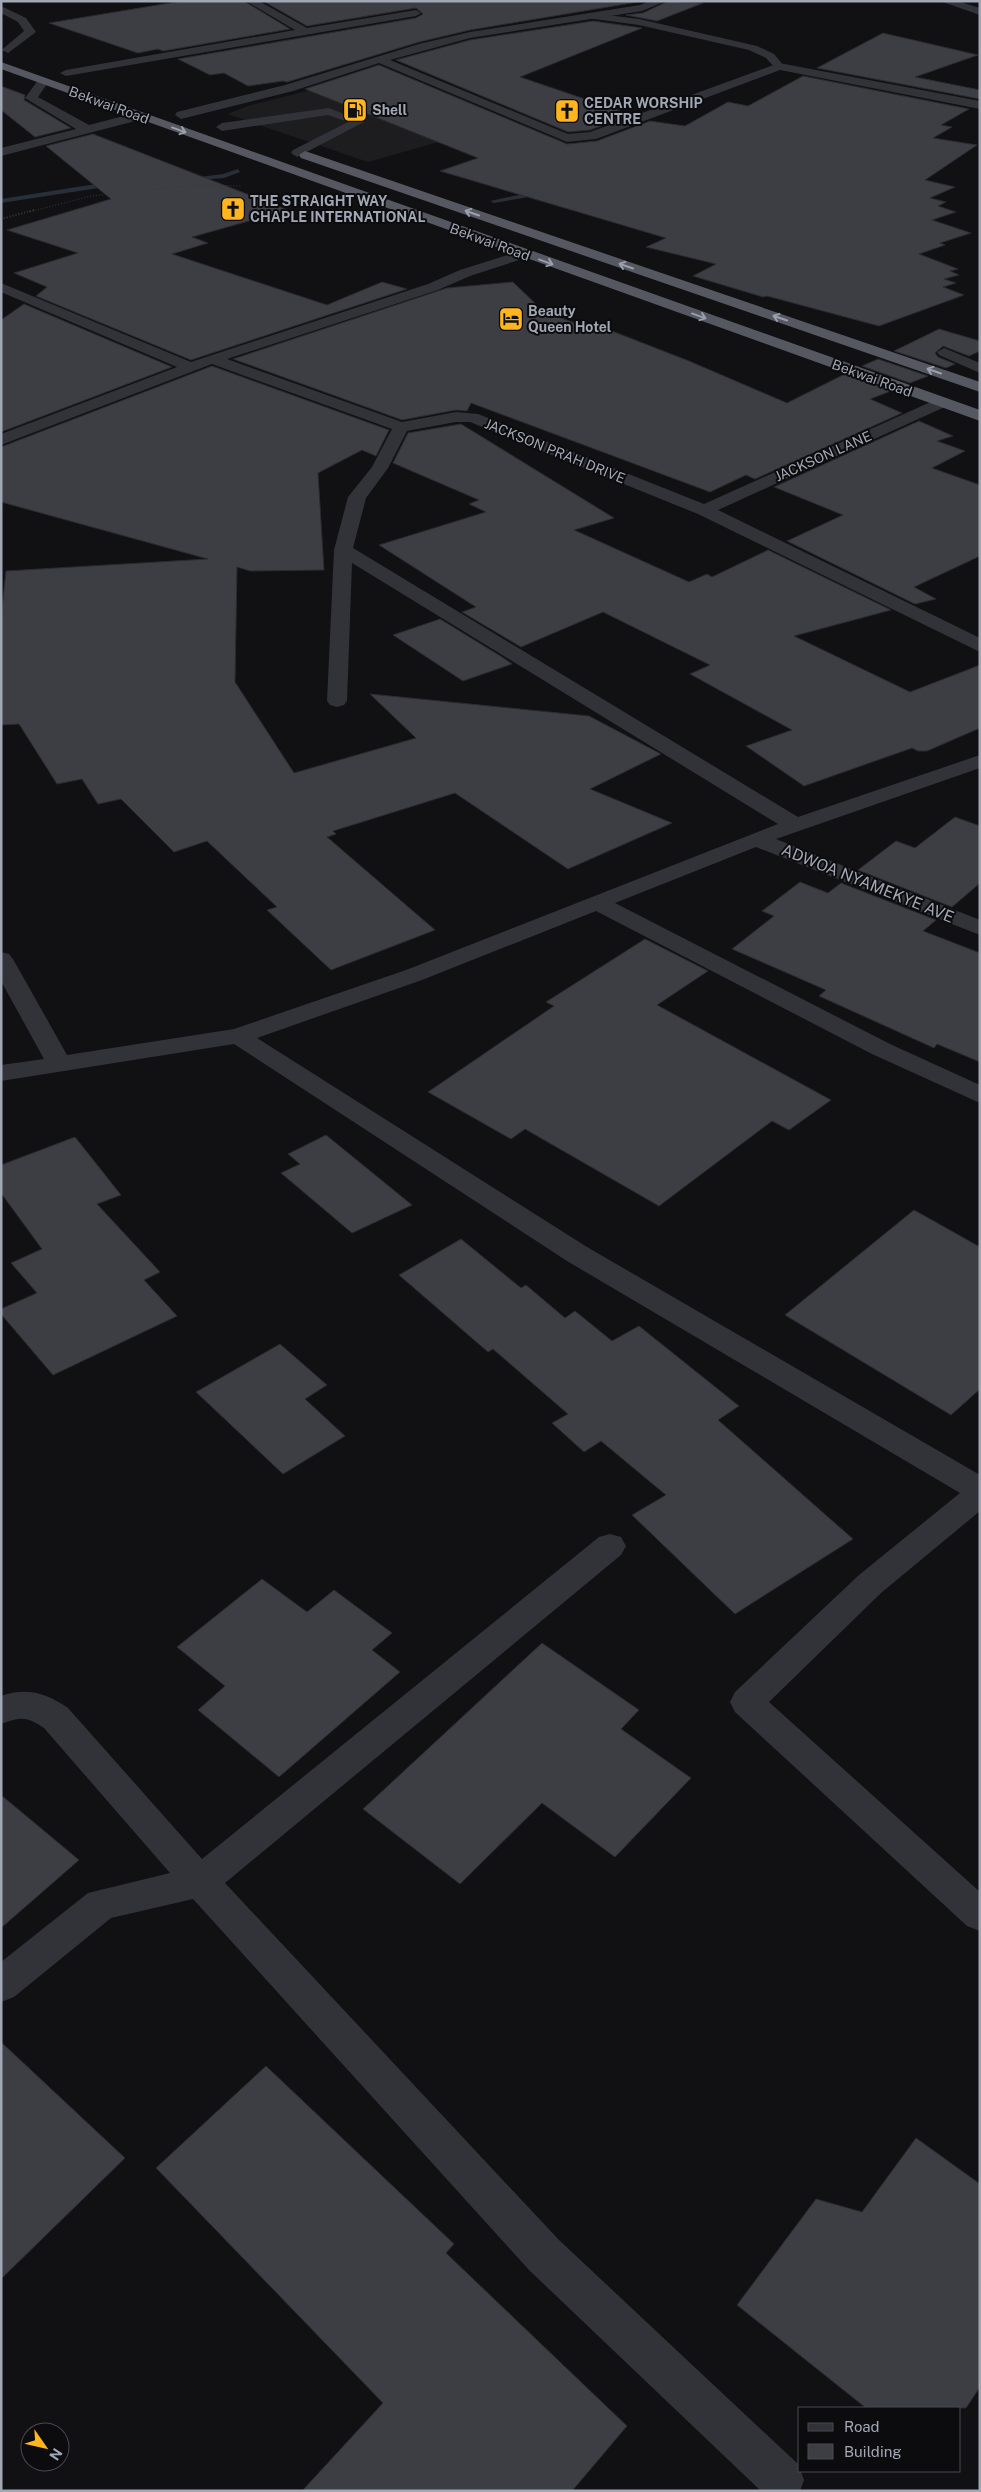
<svg xmlns="http://www.w3.org/2000/svg" width="981" height="2492" font-family="'Public Sans',sans-serif">
<style>
.built{fill:#1d1d20}
.lines{fill:none;stroke-linecap:round;stroke-linejoin:round}
.stream{fill:#273038;fill-rule:evenodd}
.building{fill:#3d3e43;stroke:#2b2b2f}
.path-far1{stroke:#383a3f;stroke-width:1;stroke-dasharray:1 2;stroke-linecap:butt}
.path{stroke:#383a3f;stroke-width:2;stroke-dasharray:1 2;stroke-linecap:butt}
.service{fill:#323338;fill-rule:evenodd}
.minor{fill:#323338;fill-rule:evenodd}
.trunk{fill:#565861;fill-rule:evenodd}
.oneway{stroke:#9a9fad}
.labels{text-anchor:middle;stroke-width:4;stroke-linejoin:round;paint-order:stroke}
.far-poi-label{font-size:14px;font-weight:bold;fill:#a1a7b5;stroke:#0c0c0e;text-anchor:start}
.far-street-label{font-size:14px;fill:#a1a7b5;stroke:#0c0c0e}
.street-label{font-size:16px;fill:#a1a7b5;stroke:#0c0c0e}
</style>
<rect width="100%" height="100%" fill="#111113"/>
<polygon class="built" points="386,71 513,121 368,162 227,114 251,105"/>
<g class="lines">
<g class="stream">
<polygon points="238,169 240,172 224,178 188,181 184,179 223,174"/>
<polygon points="115,181 118,185 1,203 1,199"/>
<polygon points="543,190 546,194 494,203 490,201"/>
</g>
</g>
<g class="building">
<polygon points="182,1 244,1 290,29 163,51 158,49 138,53 49,23"/>
<polygon points="263,1 644,1 470,30 419,42 287,82 283,81 248,86 224,73 210,75 178,59 416,18 423,14 416,8 307,26"/>
<polygon points="668,1 703,3 657,21 626,15 643,13"/>
<polygon points="593,21 642,28 520,77 632,115 590,130 568,132 396,60 470,40"/>
<polygon points="883,33 978,55 915,77 980,90 980,99 817,68"/>
<polygon points="379,65 567,144 597,141 650,121 685,126 728,102 748,106 803,76 969,109 941,125 952,127 933,138 977,145 925,180 955,187 930,198 946,202 938,206 956,212 932,220 971,233 940,243 945,245 919,254 958,269 950,271 959,275 944,279 956,283 943,287 964,295 879,326 767,296 763,297 693,276 716,264 646,247 666,238 440,171 478,158 305,89"/>
<polygon points="1,86 25,95 24,100 71,128 35,137 1,110"/>
<polygon points="93,134 288,210 192,237 208,243 172,254 327,305 382,282 407,289 191,360 36,296 47,287 14,273 78,253 7,230 111,199 46,146"/>
<polygon points="513,282 543,311 585,327 594,324 689,361 787,403 845,374 891,391 870,399 902,413 755,479 746,475 710,492 471,403 467,411 456,410 402,420 233,359 447,288"/>
<polygon points="24,304 172,367 1,432 1,320"/>
<polygon points="939,329 980,341 980,351 969,356 943,346 935,353 938,357 955,364 946,368 894,351"/>
<polygon points="878,359 928,376 910,383 862,366"/>
<polygon points="212,366 389,430 376,456 362,450 318,473 324,570 250,571 237,567 235,682 294,773 416,738 370,694 589,716 661,754 590,789 672,823 568,869 455,793 333,831 336,834 327,837 435,930 331,970 267,910 277,907 207,841 174,852 121,799 98,804 82,779 57,784 19,724 1,725 1,618 6,571 208,559 1,502 1,447"/>
<polygon points="919,421 953,436 937,441 965,451 932,468 980,485 980,556 914,587 936,599 915,604 787,541 843,515 774,487"/>
<polygon points="461,424 614,518 574,530 689,582 707,574 712,577 768,550 891,610 794,636 910,692 980,665 980,728 927,751 918,751 912,748 804,786 746,746 792,730 690,674 710,665 603,612 521,647 462,612 476,607 379,545 486,512 469,504 479,500 393,463 408,433"/>
<polygon points="440,619 502,657 512,664 463,681 393,635"/>
<polygon points="955,817 980,826 980,883 952,907 858,870 896,841 915,848"/>
<polygon points="800,882 828,893 841,883 936,920 923,931 980,953 980,1062 937,1044 934,1048 819,996 826,990 732,949 774,916 762,911"/>
<polygon points="645,939 708,971 657,1005 831,1100 789,1130 772,1121 659,1206 525,1129 511,1139 428,1092 554,1006 546,1002"/>
<polygon points="326,1135 412,1205 352,1233 281,1173 300,1164 288,1154"/>
<polygon points="75,1137 121,1195 97,1204 160,1272 144,1280 177,1316 53,1375 1,1314 1,1309 37,1293 11,1263 42,1249 1,1193 1,1165"/>
<polygon points="914,1210 980,1247 980,1389 951,1415 785,1315"/>
<polygon points="461,1239 521,1288 526,1285 565,1318 575,1311 612,1341 639,1326 739,1406 718,1420 853,1539 735,1614 632,1515 666,1495 601,1441 584,1452 552,1423 568,1414 493,1349 488,1352 399,1275"/>
<polygon points="280,1344 327,1385 305,1399 345,1436 283,1474 196,1392"/>
<polygon points="262,1579 307,1612 334,1590 392,1633 372,1650 400,1672 279,1777 198,1710 225,1686 177,1647"/>
<polygon points="542,1643 639,1710 621,1729 691,1778 615,1857 542,1803 460,1884 363,1809"/>
<polygon points="1,1795 79,1860 1,1928"/>
<polygon points="1,2042 125,2158 1,2279"/>
<polygon points="266,2066 454,2244 446,2253 627,2426 572,2491 302,2491 383,2403 156,2168"/>
<polygon points="916,2138 980,2184 980,2387 966,2408 866,2408 737,2305 816,2199 862,2212"/>
</g>
<g class="lines">
<polyline class="path-far1" points="29,212 91,196 195,185 242,186"/>
<polyline class="path" points="1,219 34,210"/>
<g class="service">
<polygon points="591,13 639,19 757,46 774,54 784,66 779,69 775,68 766,58 749,50 639,25 587,18 586,16"/>
<polygon points="329,108 364,122 297,157 291,153 293,150 348,122 328,115 222,131 216,127 222,123"/>
<polygon points="944,348 980,363 980,373 939,355 937,352"/>
</g>
<g class="minor">
<polygon points="246,1 259,1 307,28 416,10 421,13 416,16 66,76 60,73 66,70 295,30"/>
<polygon points="650,1 666,1 642,11 470,38 390,60 568,134 590,132 779,63 980,101 980,109 780,70 596,139 567,142 379,63 293,91 181,119 175,115 177,112 285,85 419,44 470,32 640,5"/>
<polygon points="940,1 957,1 980,8 980,15"/>
<polygon points="1,6 26,18 36,32 8,53 2,50 4,48 24,31 18,22 1,13"/>
<polygon points="43,77 49,81 38,97 89,125 139,112 145,116 143,119 1,156 1,148 76,129 25,98 39,79"/>
<polygon points="523,250 528,251 530,254 528,257 470,276 438,290 227,359 402,422 456,412 478,414 704,504 935,400 947,400 949,403 947,406 718,510 980,638 980,652 698,514 470,422 456,422 407,431 388,468 366,498 353,548 798,817 980,755 980,768 776,839 980,920 980,935 756,847 615,903 890,1044 980,1085 980,1103 872,1054 596,911 422,980 257,1038 587,1247 980,1475 980,1511 881,1593 769,1702 980,1892 980,1931 967,1926 735,1712 730,1702 735,1692 859,1575 960,1493 567,1261 234,1044 1,1081 1,1065 44,1059 1,981 1,952 9,954 13,959 67,1055 234,1029 406,970 778,824 352,563 347,701 344,705 337,707 330,705 327,701 334,550 348,497 372,467 392,429 212,364 1,445 1,434 177,367 1,292 1,283 191,362 428,284 460,270"/>
<path d="M610,1534L621,1537L626,1546L621,1555L225,1883L559,2240L798,2464L804,2480L800,2491H761L529,2270L193,1899L111,1918L14,1997L1,2002V1962L88,1893L170,1873L44,1728C26,1716 21,1717 1,1724V1696C27,1687 46,1693 68,1708L202,1859L599,1537Z"/>
</g>
<g class="trunk">
<polygon points="1,62 980,410 980,421 1,69"/>
<polygon points="305,151 980,382 980,392 301,158 299,155"/>
</g>
</g>
<defs><path id="oneway-shaft" d="M-6 0H5M1.5-3L5.5 0L1.5 3" fill="none" stroke-width="1.6" stroke-linecap="round" stroke-linejoin="round" transform="scale(1.25)"/></defs>
<g class="oneway">
<use href="#oneway-shaft" transform="translate(179 130) rotate(20)"/>
<use href="#oneway-shaft" transform="translate(472 213) rotate(-161)"/>
<use href="#oneway-shaft" transform="translate(546 262) rotate(20)"/>
<use href="#oneway-shaft" transform="translate(626 266) rotate(-161)"/>
<use href="#oneway-shaft" transform="translate(699 316) rotate(20)"/>
<use href="#oneway-shaft" transform="translate(780 318) rotate(-161)"/>
<use href="#oneway-shaft" transform="translate(934 371) rotate(-161)"/>
</g>
<defs>
<symbol id="fuel-square" viewBox="-11 -11 22 22"><rect x="-9" y="-9" width="18" height="18" rx="4" fill="#ffb51d" stroke="#0c0c0e"/><path d="M-5.5-6h7V0h2V4h1.3V-2.5L3-4.5l.8-.8L6-3V5H2.5V1h-1V6h-7ZM-4.2-4.7v3.2H.2V-4.7Z" fill="#111"/></symbol>
<symbol id="church-square" viewBox="-11 -11 22 22"><rect x="-9" y="-9" width="18" height="18" rx="4" fill="#ffb51d" stroke="#0c0c0e"/><path d="M-1.2-6h2.4v3.5h3.3v2.4h-3.3V6h-2.4V-.1h-3.3v-2.4h3.3Z" fill="#111"/></symbol>
<symbol id="hotel-square" viewBox="-11 -11 22 22"><rect x="-9" y="-9" width="18" height="18" rx="4" fill="#ffb51d" stroke="#0c0c0e"/><path d="M-6-4.5h1.5V1H6V5H4.5V3h-9V5H-6ZM-4 0a1.8 1.8 0 1 1 3.6 0ZM.5 0V-2.5h3Q6-2.5 6 0Z" fill="#111"/></symbol>
</defs>
<g fill-rule="evenodd">
<use href="#fuel-square" x="341" y="96" width="28" height="28"/>
<use href="#church-square" x="553" y="97" width="28" height="28"/>
<use href="#church-square" x="219" y="195" width="28" height="28"/>
<use href="#hotel-square" x="497" y="305" width="28" height="28"/>
</g>
<g class="labels">
<g class="far-poi-label">
<text x="584" y="108">CEDAR WORSHIP<tspan x="584" dy="16">CENTRE</tspan></text>
<text x="372" y="115">Shell</text>
<text x="250" y="206">THE STRAIGHT WAY<tspan x="250" dy="16">CHAPLE INTERNATIONAL</tspan></text>
<text x="528" y="316">Beauty<tspan x="528" dy="16">Queen Hotel</tspan></text>
</g>
<g class="far-street-label">
<text transform="translate(109 105) rotate(20)" y="5">Bekwai Road</text>
<text transform="translate(490 242) rotate(20)" y="5">Bekwai Road</text>
<text transform="translate(872 378) rotate(20)" y="5">Bekwai Road</text>
<text transform="translate(555 451) rotate(22)" y="5">JACKSON PRAH DRIVE</text>
<text transform="translate(823 456) rotate(-24)" y="5">JACKSON LANE</text>
</g>
<g class="street-label">
<text transform="translate(868 883) rotate(22)" y="6">ADWOA NYAMEKYE AVE</text>
</g>
</g>
<rect width="981" height="2492" fill="none" stroke="#a1a7b5" stroke-width="5"/>
<rect x="798" y="2407" width="162" height="65" fill="#0c0c0e" stroke="#484a51"/>
<rect x="808" y="2423" width="25" height="8" fill="#323338" stroke="#484a51"/>
<text x="844" y="2432" font-size="15" fill="#a1a7b5">Road</text>
<rect x="808" y="2444" width="25" height="15" fill="#3d3e43" stroke="#484a51"/>
<text x="844" y="2457" font-size="15" fill="#a1a7b5">Building</text>
<g transform="translate(45 2447) rotate(124)"><circle r="24" fill="#0c0c0e" stroke="#484a51"/>
<path d="M0-4L9 19L0 12L-9 19Z" fill="#ffb51d"/>
<text y="-8" font-size="14" font-weight="bold" text-anchor="middle" fill="#a1a7b5">N</text>
</g>
</svg>
